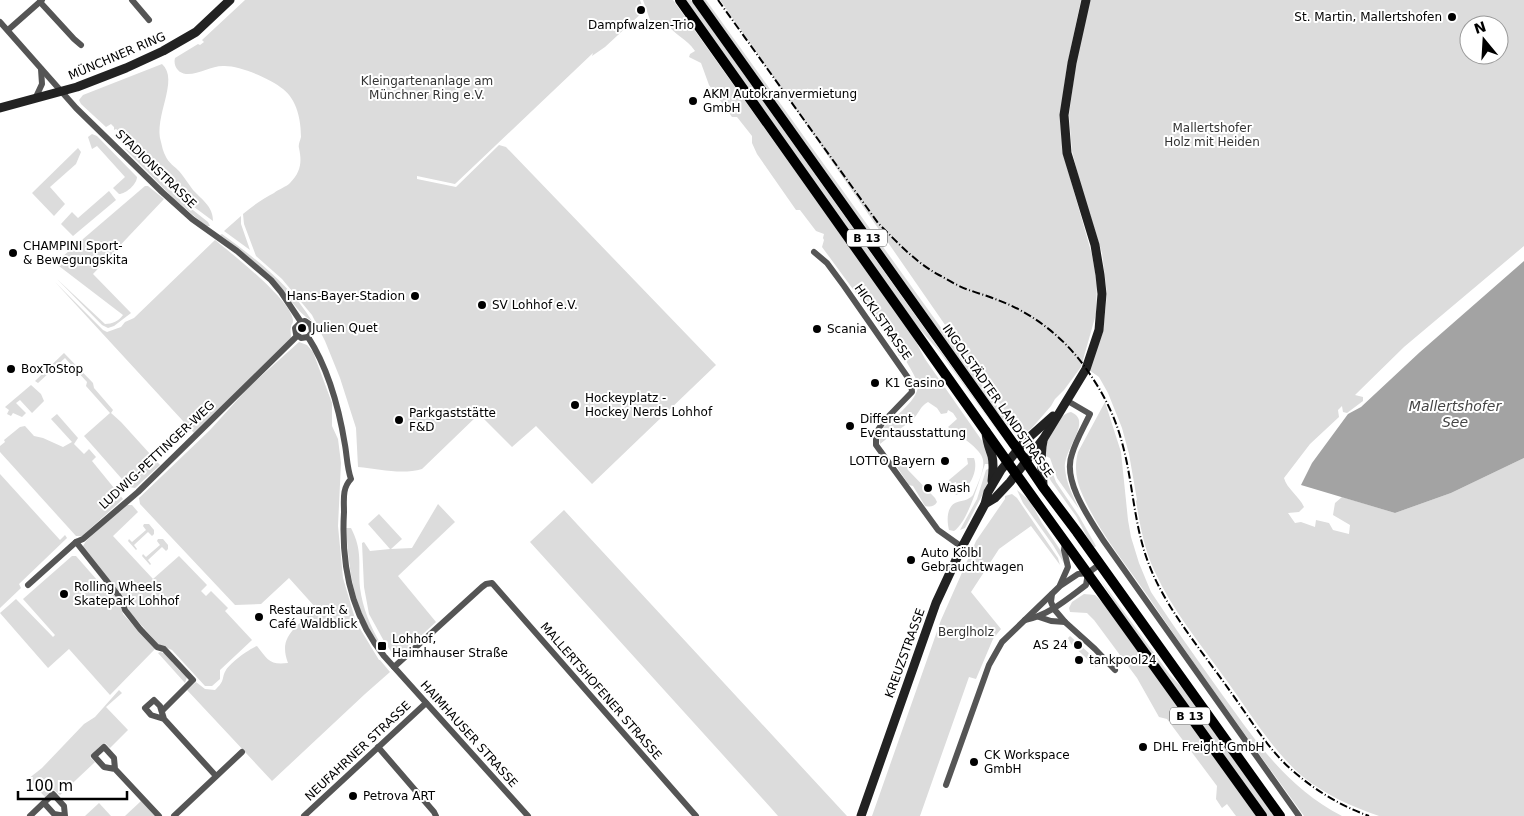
<svg xmlns="http://www.w3.org/2000/svg" width="1524" height="816" font-family="'DejaVu Sans',sans-serif">
<style>
.green{fill:#dcdcdc;fill-rule:evenodd}
.water{fill:#a3a3a3}
.lines{fill:none;stroke-linecap:round;stroke-linejoin:round}
.minor{stroke:#555;stroke-width:6}
.secondary{stroke:#222;stroke-width:9}
.primary{stroke:#000;stroke-width:10}
.rail{stroke:#000;stroke-width:2;stroke-dasharray:8 2.5 1 2.5;stroke-linecap:butt}
.poi-dot{fill:#000;stroke:#fff;stroke-width:2}
.labels{text-anchor:middle;stroke-width:4;stroke-linejoin:round;paint-order:stroke}
.shield{fill:#fff;stroke:#4c4c4c;stroke-width:1}
.shield-label{font-size:11px;font-weight:bold;fill:#000}
.poi-label{font-size:12px;fill:#000;stroke:#fff;text-anchor:start}
.street-label{font-size:12px;fill:#000;stroke:#fff}
.park-label{font-size:12px;fill:#333;stroke:#fff}
.water-label{font-size:14px;font-style:italic;fill:#444;stroke:#fff}
</style>
<rect width="100%" height="100%" fill="#fff"/>
<g class="green">
<path d="M245,0H640L644,11L605,47L592,56L593,53L455,184L417,176V179L456,187L499,145L506,147L716,365L592,484L536,426L512,447L479,414L422,469C402,475 379,469 358,467L356,428L340,378L325,341L312,315L282,279L256,256L244,224L243,214C252,206 263,199 274,193C279,189 286,187 290,183C301,172 302,162 299,148C298,145 300,141 301,137C301,120 297,100 283,89C271,79 239,65 223,66C211,66 198,75 186,74C178,73 173,66 175,58L198,44L200,45L204,42L202,40Z"/>
<path d="M643,0H673L913,336L925,359L985,445L990,464H985C979,481 968,522 954,531L949,530C947,522 946,508 955,503C962,500 968,501 973,495C977,485 985,470 983,460C982,449 957,434 948,427L957,419L953,413L948,410L947,413L941,414L937,408L928,402C920,406 919,414 912,420C902,428 891,435 880,444L879,432C889,421 920,400 918,384C916,377 907,363 903,356H899L894,345L822,247L824,240L823,238L824,234L816,231L800,210H796L757,154L752,143V136L737,117H732L709,85L701,63L689,57L690,54L695,51C686,38 676,36 667,24L650,20Z"/>
<polygon points="684,0 691,0 1009,447 939,351 917,326"/>
<polygon points="702,0 706,0 1018,435 1007,425 991,405"/>
<polygon points="720,0 1081,0 1067,66 1060,117 1063,153 1092,255 1097,283 1096,314 1081,367 1064,390 1055,399 1051,406 1031,429 1022,434 995,397"/>
<path d="M1089,0H1524V246L1404,347L1355,395L1363,397V401L1347,413L1343,412L1342,406L1338,410L1339,417L1310,444L1284,478C1287,489 1299,496 1304,507L1299,512L1288,513L1295,523L1301,522L1315,527L1316,520L1329,523L1333,530L1349,534L1350,525L1333,515L1335,503L1342,497L1395,513L1451,493L1524,458V816H1379C1351,806 1325,795 1302,776C1272,750 1250,713 1227,681C1201,645 1172,610 1154,570C1144,548 1140,525 1136,501L1137,500L1129,454L1122,428L1108,393L1099,377L1089,370L1103,332L1107,294L1102,253L1080,183L1072,151L1069,115L1076,62ZM1469,25H1499V55H1469Z"/>
<path d="M162,64C180,80 153,117 161,142C162,146 163,152 166,157C168,162 175,167 179,171C184,177 188,183 193,190C202,200 213,206 213,221L186,201L132,148L121,141L118,135L120,132L116,129L114,130V127L111,124L106,127L81,104L79,100L83,95Z"/>
<path d="M92,134L97,136L137,177C137,184 126,194 119,194L113,188L125,177L97,146L92,149L88,137Z"/>
<polygon points="78,148 81,152 76,164 50,187 65,204 54,216 32,193"/>
<polygon points="124,148 135,154 146,167 184,203 208,222 210,226 206,226 174,199"/>
<path d="M145,186H148L164,199L93,274L131,313L114,326L108,328L102,325L57,279L105,324C112,324 119,321 123,315L55,263Z"/>
<polygon points="109,191 116,200 73,236 61,224 72,212 78,218"/>
<polygon points="241,216 241,224 250,250 224,231"/>
<path d="M222,234C255,258 290,285 312,321C296,312 287,293 275,281C258,264 239,249 220,235Z"/>
<path d="M215,240C231,253 291,300 293,320C293,325 292,322 291,327C290,330 291,335 291,339L194,433L55,282L103,330L107,332L121,327L125,322L134,318Z"/>
<path d="M299,342L307,345L313,352L332,403V426L338,439L341,463L338,526L343,578L356,622L379,660H380L390,672L365,694L272,781L187,690L196,682L205,689L215,690C226,680 221,678 226,670C231,662 249,649 257,646C268,660 269,665 288,663C277,635 299,626 316,608L289,578L261,604L235,605L140,504L139,498L210,430L249,387Z"/>
<polygon points="64,353 93,383 94,388 113,410 111,413 121,422 160,465 135,488 129,487 84,436 110,413 86,386 87,382 65,358 38,383 35,381"/>
<polygon points="31,385 41,394 44,401 32,413 20,400 16,403 26,413 22,417 13,413 11,416 7,414 9,410 5,407"/>
<path d="M1105,402L1121,452L1128,520L1131,537L1139,563L1151,592C1172,624 1194,655 1216,686C1253,737 1284,786 1342,816H1304C1251,743 1198,670 1147,595C1125,563 1099,532 1083,496C1076,481 1074,468 1078,452Z"/>
<path d="M1071,412C1093,421 1064,448 1065,468C1066,483 1073,496 1079,509L1057,478L1050,458L1044,455C1046,441 1055,415 1071,412Z"/>
<polygon points="57,414 78,438 74,444 84,454 89,449 96,457 92,461 123,499 82,536 76,536 0,452 0,446 5,442 4,440 20,427 25,426 34,436 43,438 63,447 72,442 51,419"/>
<path d="M904,457L909,463L908,470L935,498L937,502C934,507 930,507 925,506L913,486L909,485L895,464Z"/>
<path d="M967,458H974C979,471 969,490 956,495L955,493L959,491L956,482L950,484L949,480L968,464Z"/>
<polygon points="1046,460 1049,463 1056,482 1079,516 1096,546 1093,548 1076,516 1051,481 1046,472"/>
<polygon points="988,469 990,469 987,486 965,528 960,530 977,499 986,470"/>
<polygon points="0,474 60,540 65,535 67,538 19,584 21,588 0,608"/>
<polygon points="1017,490 1030,501 1042,523 1063,554 1065,565 1053,545 1023,503"/>
<polygon points="1012,494 1017,498 1058,558 1060,565 1031,526 999,549 971,592 1001,629 993,639 976,679 969,677 920,816 872,816 941,620 976,541 1005,499 1005,496"/>
<polygon points="438,504 455,522 398,576 436,622 399,656 393,654 385,643 369,614 364,587 362,543 364,542 370,551 390,549 368,524 379,514 402,539 391,549 412,548"/>
<polygon points="125,505 132,505 138,512 113,536 153,579 179,556 207,585 201,591 206,596 211,591 228,608 225,611 252,640 220,670 220,679 212,686 205,686 172,650 158,644 129,611 125,598 84,551 83,546 86,541"/>
<polygon points="564,510 847,816 778,816 771,808 530,542"/>
<polygon points="144,524 149,524 154,530 154,534 152,536 148,532 134,545 137,549 136,550 128,541 129,539 132,542 146,530 143,526"/>
<path d="M346,528H351C363,551 358,564 360,588C363,609 370,625 380,643L378,644C352,602 350,576 346,528Z"/>
<polygon points="158,539 163,539 168,545 168,549 166,551 162,547 148,560 151,564 150,565 142,556 143,554 146,557 160,545 157,541"/>
<polygon points="72,556 76,556 104,588 108,587 120,603 123,614 155,649 110,695 69,649 48,668 0,613 16,599 53,637 55,635 23,599"/>
<polygon points="1100,579 1170,675 1186,692 1274,816 1267,816 1120,611"/>
<polygon points="1084,594 1095,595 1103,603 1256,816 1236,816 1227,804 1222,808 1216,799 1217,786 1167,719 1159,717 1137,678 1094,620 1087,613 1070,612 1069,608 1072,602"/>
<polygon points="1070,636 1101,664 1096,667 1071,644 1068,638"/>
<polygon points="160,652 166,654 172,659 172,662 180,671 183,672 187,677 185,683 158,653"/>
<polygon points="119,690 122,693 106,707 128,730 110,748 105,743 90,757 95,762 60,795 54,790 46,798 28,779 42,768 84,724 95,717"/>
<polygon points="141,801 155,816 125,816"/>
<polygon points="99,803 111,816 85,816"/>
</g>
<polygon class="water" points="1524,261 1524,458 1451,493 1395,513 1301,485 1312,463 1348,414 1361,407 1420,352"/>
<g class="lines">
<g class="minor">
<polyline points="132,0 149,20"/>
<polyline points="40,2 74,39 81,45"/>
<polyline points="0,22 76,108 162,192 192,219 237,251 271,280 281,292 301,322"/>
<polyline points="8,30 42,0"/>
<polyline points="35,99 42,84 41,69"/>
<polyline points="814,252 827,263 844,286 911,382 912,392 883,422 876,433 876,445 938,530 962,547"/>
<polyline points="301,322 295,328 296,334 301,338 308,337"/>
<polyline points="301,322 305,321 311,325 312,332 308,337"/>
<path d="M308,337C328,368 339,408 345,445C347,456 347,468 351,479C342,488 344,500 344,512C341,564 350,614 384,656L528,816"/>
<path d="M1066,400L1090,414C1084,427 1076,440 1072,454C1062,480 1089,518 1103,540L1299,816"/>
<polyline points="76,542 122,600 125,610 140,629 157,647 164,649 193,680 162,711"/>
<polyline points="28,585 76,542 83,539 138,492 297,336"/>
<polyline points="1060,585 1068,567 1064,550 1065,542"/>
<polyline points="1052,594 1051,602 1054,609 1065,622 1095,649 1115,670"/>
<polyline points="1039,617 1051,621 1065,622"/>
<path d="M1025,620C1049,615 1066,600 1086,585L1088,573"/>
<polyline points="394,667 482,587 486,584 492,583 696,816"/>
<polyline points="164,719 151,715 145,708 154,700 160,706 164,719 216,776"/>
<polyline points="378,747 434,812 436,816"/>
<polyline points="115,769 114,758 104,747 94,756 104,767 115,769 159,816"/>
<polyline points="946,785 989,665 1002,642 1060,586 1078,574 1088,573 1100,564"/>
<polyline points="30,816 53,794 64,806 65,816 54,814 44,803"/>
<polyline points="174,816 242,752"/>
<polyline points="304,816 426,703"/>
</g>
<g class="secondary">
<polyline points="0,108 77,87 126,68 163,51 196,32 230,0"/>
<path d="M986,431C986,440 989,447 992,456C994,464 993,473 992,481"/>
<path d="M1043,487C1043,471 1039,456 1043,441"/>
<polyline points="985,504 995,498 1010,482 1044,438 1086,369 1099,330 1102,294 1100,275 1095,245 1067,153 1064,115 1072,63 1086,0"/>
<polyline points="861,816 936,603 962,547 985,504 988,492 1001,470 1025,441 1053,416"/>
</g>
<g class="primary">
<polyline points="680,0 1016,474 1262,816"/>
<polyline points="697,0 1018,450 1043,487 1077,532 1280,816"/>
</g>
<path class="rail" d="M718,0L878,223C897,242 915,262 939,275C950,281 961,288 972,291C980,294 988,296 995,299C1032,312 1065,338 1087,370C1102,391 1114,414 1121,439C1133,479 1133,522 1148,562C1165,608 1202,651 1230,691C1249,717 1269,751 1293,771C1316,791 1341,806 1369,816"/>
</g>
<g class="poi-dot">
<circle cx="641" cy="10" r="5"/>
<circle cx="1452" cy="17" r="5"/>
<circle cx="693" cy="101" r="5"/>
<circle cx="13" cy="253" r="5"/>
<circle cx="415" cy="296" r="5"/>
<circle cx="482" cy="305" r="5"/>
<circle cx="302" cy="328" r="5"/>
<circle cx="817" cy="329" r="5"/>
<circle cx="11" cy="369" r="5"/>
<circle cx="875" cy="383" r="5"/>
<circle cx="575" cy="405" r="5"/>
<circle cx="399" cy="420" r="5"/>
<circle cx="850" cy="426" r="5"/>
<circle cx="945" cy="461" r="5"/>
<circle cx="928" cy="488" r="5"/>
<circle cx="911" cy="560" r="5"/>
<circle cx="64" cy="594" r="5"/>
<circle cx="259" cy="617" r="5"/>
<circle cx="1078" cy="645" r="5"/>
<rect x="377" y="641" width="10" height="10" rx="2.5"/>
<circle cx="1079" cy="660" r="5"/>
<circle cx="1143" cy="747" r="5"/>
<circle cx="974" cy="762" r="5"/>
<circle cx="353" cy="796" r="5"/>
</g>
<g class="labels">
<g class="shield">
<rect x="847" y="229.5" width="40" height="17" rx="4"/>
<rect x="1170" y="707.5" width="40" height="17" rx="4"/>
</g>
<g class="shield-label">
<text x="867" y="242">B 13</text>
<text x="1190" y="720">B 13</text>
</g>
<g class="poi-label">
<text x="1442" y="21" text-anchor="end">St. Martin, Mallertshofen</text>
<text x="641" y="29" text-anchor="middle">Dampfwalzen-Trio</text>
<text x="703" y="98">AKM Autokranvermietung<tspan x="703" dy="14">GmbH</tspan></text>
<text x="23" y="250">CHAMPINI Sport-<tspan x="23" dy="14">&amp; Bewegungskita</tspan></text>
<text x="405" y="300" text-anchor="end">Hans-Bayer-Stadion</text>
<text x="492" y="309">SV Lohhof e.V.</text>
<text x="312" y="332">Julien Quet</text>
<text x="827" y="333">Scania</text>
<text x="21" y="373">BoxToStop</text>
<text x="885" y="387">K1 Casino</text>
<text x="585" y="402">Hockeyplatz -<tspan x="585" dy="14">Hockey Nerds Lohhof</tspan></text>
<text x="409" y="417">Parkgaststätte<tspan x="409" dy="14">F&amp;D</tspan></text>
<text x="860" y="423">Different<tspan x="860" dy="14">Eventausstattung</tspan></text>
<text x="935" y="465" text-anchor="end">LOTTO Bayern</text>
<text x="938" y="492">Wash</text>
<text x="921" y="557">Auto Kölbl<tspan x="921" dy="14">Gebrauchtwagen</tspan></text>
<text x="74" y="591">Rolling Wheels<tspan x="74" dy="14">Skatepark Lohhof</tspan></text>
<text x="269" y="614">Restaurant &amp;<tspan x="269" dy="14">Café Waldblick</tspan></text>
<text x="392" y="643">Lohhof,<tspan x="392" dy="14">Haimhauser Straße</tspan></text>
<text x="1068" y="649" text-anchor="end">AS 24</text>
<text x="1089" y="664">tankpool24</text>
<text x="1153" y="751">DHL Freight GmbH</text>
<text x="984" y="759">CK Workspace<tspan x="984" dy="14">GmbH</tspan></text>
<text x="363" y="800">Petrova ART</text>
</g>
<g class="street-label">
<text transform="translate(117 56) rotate(-23)" y="4">MÜNCHNER RING</text>
<text transform="translate(156 169) rotate(44)" y="4">STADIONSTRASSE</text>
<text transform="translate(883 322) rotate(55)" y="4">HICKLSTRASSE</text>
<text transform="translate(998 401) rotate(55)" y="4">INGOLSTÄDTER LANDSTRASSE</text>
<text transform="translate(157 455) rotate(-43)" y="4">LUDWIG-PETTINGER-WEG</text>
<text transform="translate(905 653) rotate(-70)" y="4">KREUZSTRASSE</text>
<text transform="translate(601 691) rotate(49)" y="4">MALLERTSHOFENER STRASSE</text>
<text transform="translate(469 734) rotate(48)" y="4">HAIMHAUSER STRASSE</text>
<text transform="translate(358 751) rotate(-43)" y="4">NEUFAHRNER STRASSE</text>
</g>
<g class="park-label">
<text x="427" y="85">Kleingartenanlage am<tspan x="427" dy="14">Münchner Ring e.V.</tspan></text>
<text x="1212" y="132">Mallertshofer<tspan x="1212" dy="14">Holz mit Heiden</tspan></text>
<text x="966" y="636">Berglholz</text>
</g>
<g class="water-label">
<text x="1455" y="411">Mallertshofer<tspan x="1455" dy="16">See</tspan></text>
</g>
</g>
<g transform="translate(1484 40) rotate(342)"><circle r="24" fill="#ffffff" stroke="#999999"/>
<path d="M0-4L9 19L0 12L-9 19Z" fill="#000000"/>
<text y="-8" font-size="14" font-weight="bold" text-anchor="middle" fill="#000000">N</text>
</g>
<path d="M18 791v8h109v-8" fill="none" stroke="#000000" stroke-width="2.5"/>
<text x="25" y="791" font-size="15" fill="#000000" stroke="#ffffff" stroke-width="4" paint-order="stroke">100 m</text>
</svg>
